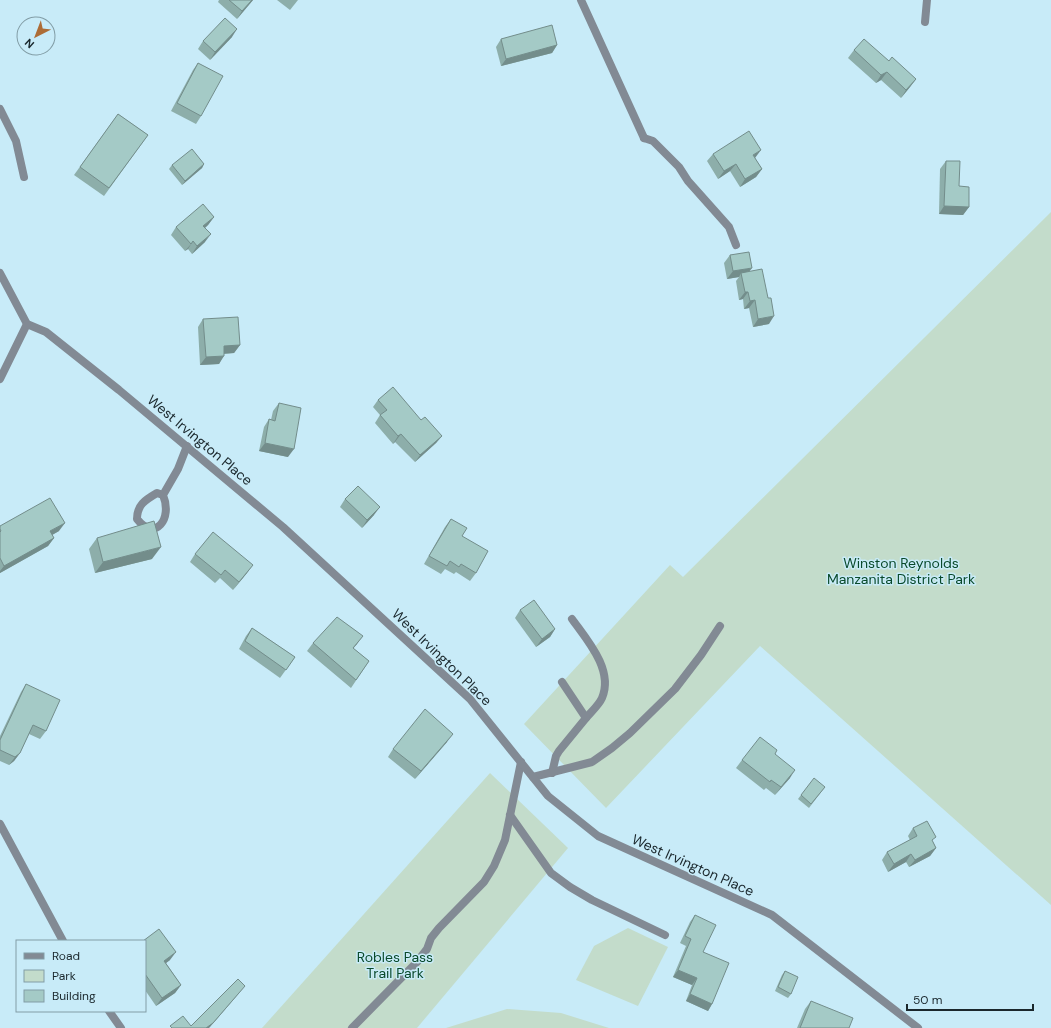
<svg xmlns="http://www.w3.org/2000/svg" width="1051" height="1028" font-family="'DM Sans',sans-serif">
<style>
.green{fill:#c3dccb}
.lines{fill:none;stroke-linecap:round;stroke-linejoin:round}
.lane{stroke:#828a94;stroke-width:8}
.street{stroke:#828a94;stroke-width:8}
.wall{fill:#8daeaa}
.shaded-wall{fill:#738d8b}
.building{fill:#a4cac6;stroke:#738d8b}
.labels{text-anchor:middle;stroke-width:3;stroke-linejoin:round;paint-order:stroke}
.street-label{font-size:14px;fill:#1a272c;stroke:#c8ebf8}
.park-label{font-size:14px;fill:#0a4a2b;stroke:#c8ebf8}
</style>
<rect width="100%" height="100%" fill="#c8ebf8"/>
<g class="green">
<polygon points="1051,212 1051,905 760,646 606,808 524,724 670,565 683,577"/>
<polygon points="490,773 568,848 417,1028 262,1028"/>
<polygon points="628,928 668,947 638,1006 576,980 594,946"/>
<polygon points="507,1009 561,1013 609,1028 446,1028"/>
</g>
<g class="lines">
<g class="lane">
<polyline points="0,109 16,141 24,177"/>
<polyline points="644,138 653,141 679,167 688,181 729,227 736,245"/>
<path d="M163,495L157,493C145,500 137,505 137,519C155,542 173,519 163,495L178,469L187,446"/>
<path d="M572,619C587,640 614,670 602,698C599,705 591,712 586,718"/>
<polyline points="552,773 556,756 559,751 586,718 562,682"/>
<polyline points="533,777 592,762 612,748 630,733 675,689 701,655 720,626"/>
<polyline points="510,815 551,873 570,887 592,900 665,935"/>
<polyline points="352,1028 417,962 427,949 431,938 439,928 484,882 494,866 505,840 521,762"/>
</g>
<g class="street">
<polyline points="581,0 644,138"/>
<polyline points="925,22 927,0"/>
<polyline points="0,273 27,324 46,332 119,390 283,527 470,699 548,796 598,836 772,915 918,1028"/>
<polyline points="0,379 27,324"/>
<polyline points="0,824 63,941"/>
<polyline points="109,1011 121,1028"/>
</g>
</g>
<g class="wall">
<polygon points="219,0 253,0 237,19 218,2"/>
<polygon points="277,0 298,0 290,10"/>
<polygon points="232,37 210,60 198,49 203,41"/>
<polygon points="501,39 557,45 552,53 501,66 496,47"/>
<polygon points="854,50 889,61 916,79 910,87 901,98 881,80 876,83 848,58"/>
<polygon points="198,63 201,116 196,124 171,111 193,70"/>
<polygon points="118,114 148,135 104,196 74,175"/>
<polygon points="713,154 755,158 762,169 756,177 740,187 730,171 718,179 707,161"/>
<polygon points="946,161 959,186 969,207 963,215 939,214 940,169"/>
<polygon points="204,164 202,168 182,185 169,169 172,165"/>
<polygon points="214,217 208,225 205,228 205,242 192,254 188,249 185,251 171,235 176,227"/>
<polygon points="730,255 749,272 769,324 753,327 749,308 744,309 743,299 739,300 736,281 739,277 727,279 724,263"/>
<polygon points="203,319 240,345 234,353 224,354 219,364 200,365 198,327"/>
<polygon points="378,400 421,420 442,436 436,443 415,462 395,442 393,444 375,423 380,415 373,407"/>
<polygon points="279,403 288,457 259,451 264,427 269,419 271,420 273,411"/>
<polygon points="345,499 374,515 362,528 340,507"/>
<polygon points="451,519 462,536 476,573 470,581 456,572 454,574 445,569 441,574 424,564 445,527"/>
<polygon points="0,526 59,531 52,535 54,538 48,546 0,573"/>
<polygon points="97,538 152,559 95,573 89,549"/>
<polygon points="195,554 247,573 233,590 220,578 215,583 190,562"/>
<polygon points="520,610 555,629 550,637 536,647 515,618"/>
<polygon points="252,628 295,657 280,678 239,649 246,636"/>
<polygon points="313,643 357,644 353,648 369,661 351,688 307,651"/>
<polygon points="26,684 46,731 40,739 29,734 20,753 14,761 9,765 0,761 0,736 21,692"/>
<polygon points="447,742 415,779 388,757 393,749"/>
<polygon points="775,754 790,778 775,795 766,788 764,790 736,768 742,760"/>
<polygon points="825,787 809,808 798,799 801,795"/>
<polygon points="913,828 933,842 936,848 930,856 909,867 906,862 888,872 882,860 887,852 910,840 908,836"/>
<polygon points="695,915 703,952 712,1004 708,1011 686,1001 692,985 673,977 686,946 680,943 690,922"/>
<polygon points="145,941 170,960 166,963 181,985 175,993 156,1006 145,990"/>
<polygon points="785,971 791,994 788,998 775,991 782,975"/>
<polygon points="811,1001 849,1028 797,1028 805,1009"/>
</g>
<g class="shaded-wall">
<polygon points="252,0 253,0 237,19 242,11"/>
<polygon points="237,29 232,37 210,60 215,52"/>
<polygon points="557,45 552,53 501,66 506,59"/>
<polygon points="887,72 881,80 876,83 881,75"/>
<polygon points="916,79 910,87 901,98 906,90"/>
<polygon points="761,150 755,158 753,155"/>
<polygon points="204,164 202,168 182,185 185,181"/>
<polygon points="736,164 730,171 718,179 724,171"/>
<polygon points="762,169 756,177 740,187 745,179"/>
<polygon points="944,206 969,207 963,215 939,214"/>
<polygon points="214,217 208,225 198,234 203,226"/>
<polygon points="211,234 205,242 192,254 197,246"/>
<polygon points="193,241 188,249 185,251 191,244"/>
<polygon points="752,268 746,276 741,273 739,277 727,279 733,271"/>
<polygon points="745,292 748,292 743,299 739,300"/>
<polygon points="755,300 749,308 744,309 750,301"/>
<polygon points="774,316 769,324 753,327 758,319"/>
<polygon points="240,345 234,353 218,354 224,346"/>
<polygon points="224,356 219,364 200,365 206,357"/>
<polygon points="401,434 395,442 393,444 398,436"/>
<polygon points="442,436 436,443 415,462 420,455"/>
<polygon points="265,443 294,449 288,457 259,451"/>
<polygon points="380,507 374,515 362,528 367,520"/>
<polygon points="65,523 59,531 45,539 50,531"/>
<polygon points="54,538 48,546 0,573 0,571 4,566"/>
<polygon points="161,547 152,559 95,573 103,562"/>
<polygon points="253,565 247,573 233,590 239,582"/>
<polygon points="555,629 550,637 536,647 542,639"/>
<polygon points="363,636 357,644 347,656 353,648"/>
<polygon points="453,734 447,742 415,779 421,771"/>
<polygon points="20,753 14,761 9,765 15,757"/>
<polygon points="795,770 790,778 775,795 781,787"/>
<polygon points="936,848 930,856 909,867 915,860"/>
<polygon points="911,854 906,862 888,872 894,864"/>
<polygon points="176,952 170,960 158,969 164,961"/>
<polygon points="678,970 697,978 692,985 673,977"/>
<polygon points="181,985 175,993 156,1006 162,998"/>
<polygon points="245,986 210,1027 209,1028 206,1028"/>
<polygon points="690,994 712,1004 708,1011 686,1001"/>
</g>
<g class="building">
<polygon points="229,0 252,0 242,11"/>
<polygon points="225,18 237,29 215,52 203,41"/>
<polygon points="552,25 557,45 506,59 501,39"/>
<polygon points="864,39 889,61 892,57 916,79 906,90 887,72 881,75 854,50"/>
<polygon points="198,63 223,76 201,116 177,103"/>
<polygon points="118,114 148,135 109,188 80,167"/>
<polygon points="749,131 761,150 753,155 762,169 745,179 736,164 724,171 713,154"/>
<polygon points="192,149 204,164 185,181 172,165"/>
<polygon points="946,161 960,161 959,186 969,187 969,207 944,206"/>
<polygon points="203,204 214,217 203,226 211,234 197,246 193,241 191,244 176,227"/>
<polygon points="749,252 752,268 733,271 730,255"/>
<polygon points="762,269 768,298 771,298 774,316 758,319 755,300 750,301 748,292 745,292 741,273"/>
<polygon points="238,317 240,345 224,346 224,356 206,357 203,319"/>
<polygon points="393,387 421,420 425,417 442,436 420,455 401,434 398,436 380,415 387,410 378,400"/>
<polygon points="279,403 301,408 294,449 265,443 269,419 275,421"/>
<polygon points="358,486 380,507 367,520 345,499"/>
<polygon points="50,498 65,523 50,531 54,538 4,566 0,558 0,532 1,531 0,529 0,526"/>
<polygon points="451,519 467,528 462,536 488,551 476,573 461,564 459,567 450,561 447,566 429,556"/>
<polygon points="154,521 161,547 103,562 97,538"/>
<polygon points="213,532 253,565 239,582 225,570 221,575 195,554"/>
<polygon points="534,600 555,629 542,639 520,610"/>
<polygon points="337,617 363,636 353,648 369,661 356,680 313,643"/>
<polygon points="252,628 295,657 286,670 245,641"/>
<polygon points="26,684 60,700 46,731 33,725 20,753 15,757 0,750 0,740"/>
<polygon points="425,709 453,734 421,771 393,749"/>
<polygon points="760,737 777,750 775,754 795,770 781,787 771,780 770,782 742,760"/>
<polygon points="814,778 825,787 811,804 801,795"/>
<polygon points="927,821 936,837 932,840 936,848 915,860 911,854 894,864 887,852 917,836 913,828"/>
<polygon points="695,915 716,925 703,952 729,963 712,1004 690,994 697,978 678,970 691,939 685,936"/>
<polygon points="159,929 176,952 164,961 181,985 162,998 145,974 145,941 143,941"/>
<polygon points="785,971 798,977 791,994 778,987"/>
<polygon points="238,979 245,986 213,1023 206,1028 172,1028 170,1026 183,1016 191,1026"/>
<polygon points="811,1001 853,1018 849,1028 800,1028"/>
</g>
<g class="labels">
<g class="street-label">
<text transform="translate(200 440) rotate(40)" y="5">West Irvington Place</text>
<text transform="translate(442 657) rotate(44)" y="5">West Irvington Place</text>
<text transform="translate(693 865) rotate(24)" y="5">West Irvington Place</text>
</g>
<g class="park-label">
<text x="901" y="568">Winston Reynolds<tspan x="901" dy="16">Manzanita District Park</tspan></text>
<text x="395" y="962">Robles Pass<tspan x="395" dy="16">Trail Park</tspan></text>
</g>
</g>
<rect x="16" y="940" width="130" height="72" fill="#c8ebf8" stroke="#829da6"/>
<rect x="24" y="953" width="20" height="6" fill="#828a94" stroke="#829da6"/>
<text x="52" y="960" font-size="12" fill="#1a272c">Road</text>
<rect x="24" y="970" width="20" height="12" fill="#c3dccb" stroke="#829da6"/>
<text x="52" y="980" font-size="12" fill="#1a272c">Park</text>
<rect x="24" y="990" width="20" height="12" fill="#a4cac6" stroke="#829da6"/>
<text x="52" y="1000" font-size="12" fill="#1a272c">Building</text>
<g transform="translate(36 36) rotate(222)"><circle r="19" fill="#c8ebf8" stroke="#829da6"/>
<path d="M0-3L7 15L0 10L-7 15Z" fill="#ad6c36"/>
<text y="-6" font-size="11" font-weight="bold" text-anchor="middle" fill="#1a272c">N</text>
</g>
<path d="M907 1004v6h126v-6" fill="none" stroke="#1a272c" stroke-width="2"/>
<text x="913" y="1004" font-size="12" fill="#1a272c" stroke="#c8ebf8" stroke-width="3" paint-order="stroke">50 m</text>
</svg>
